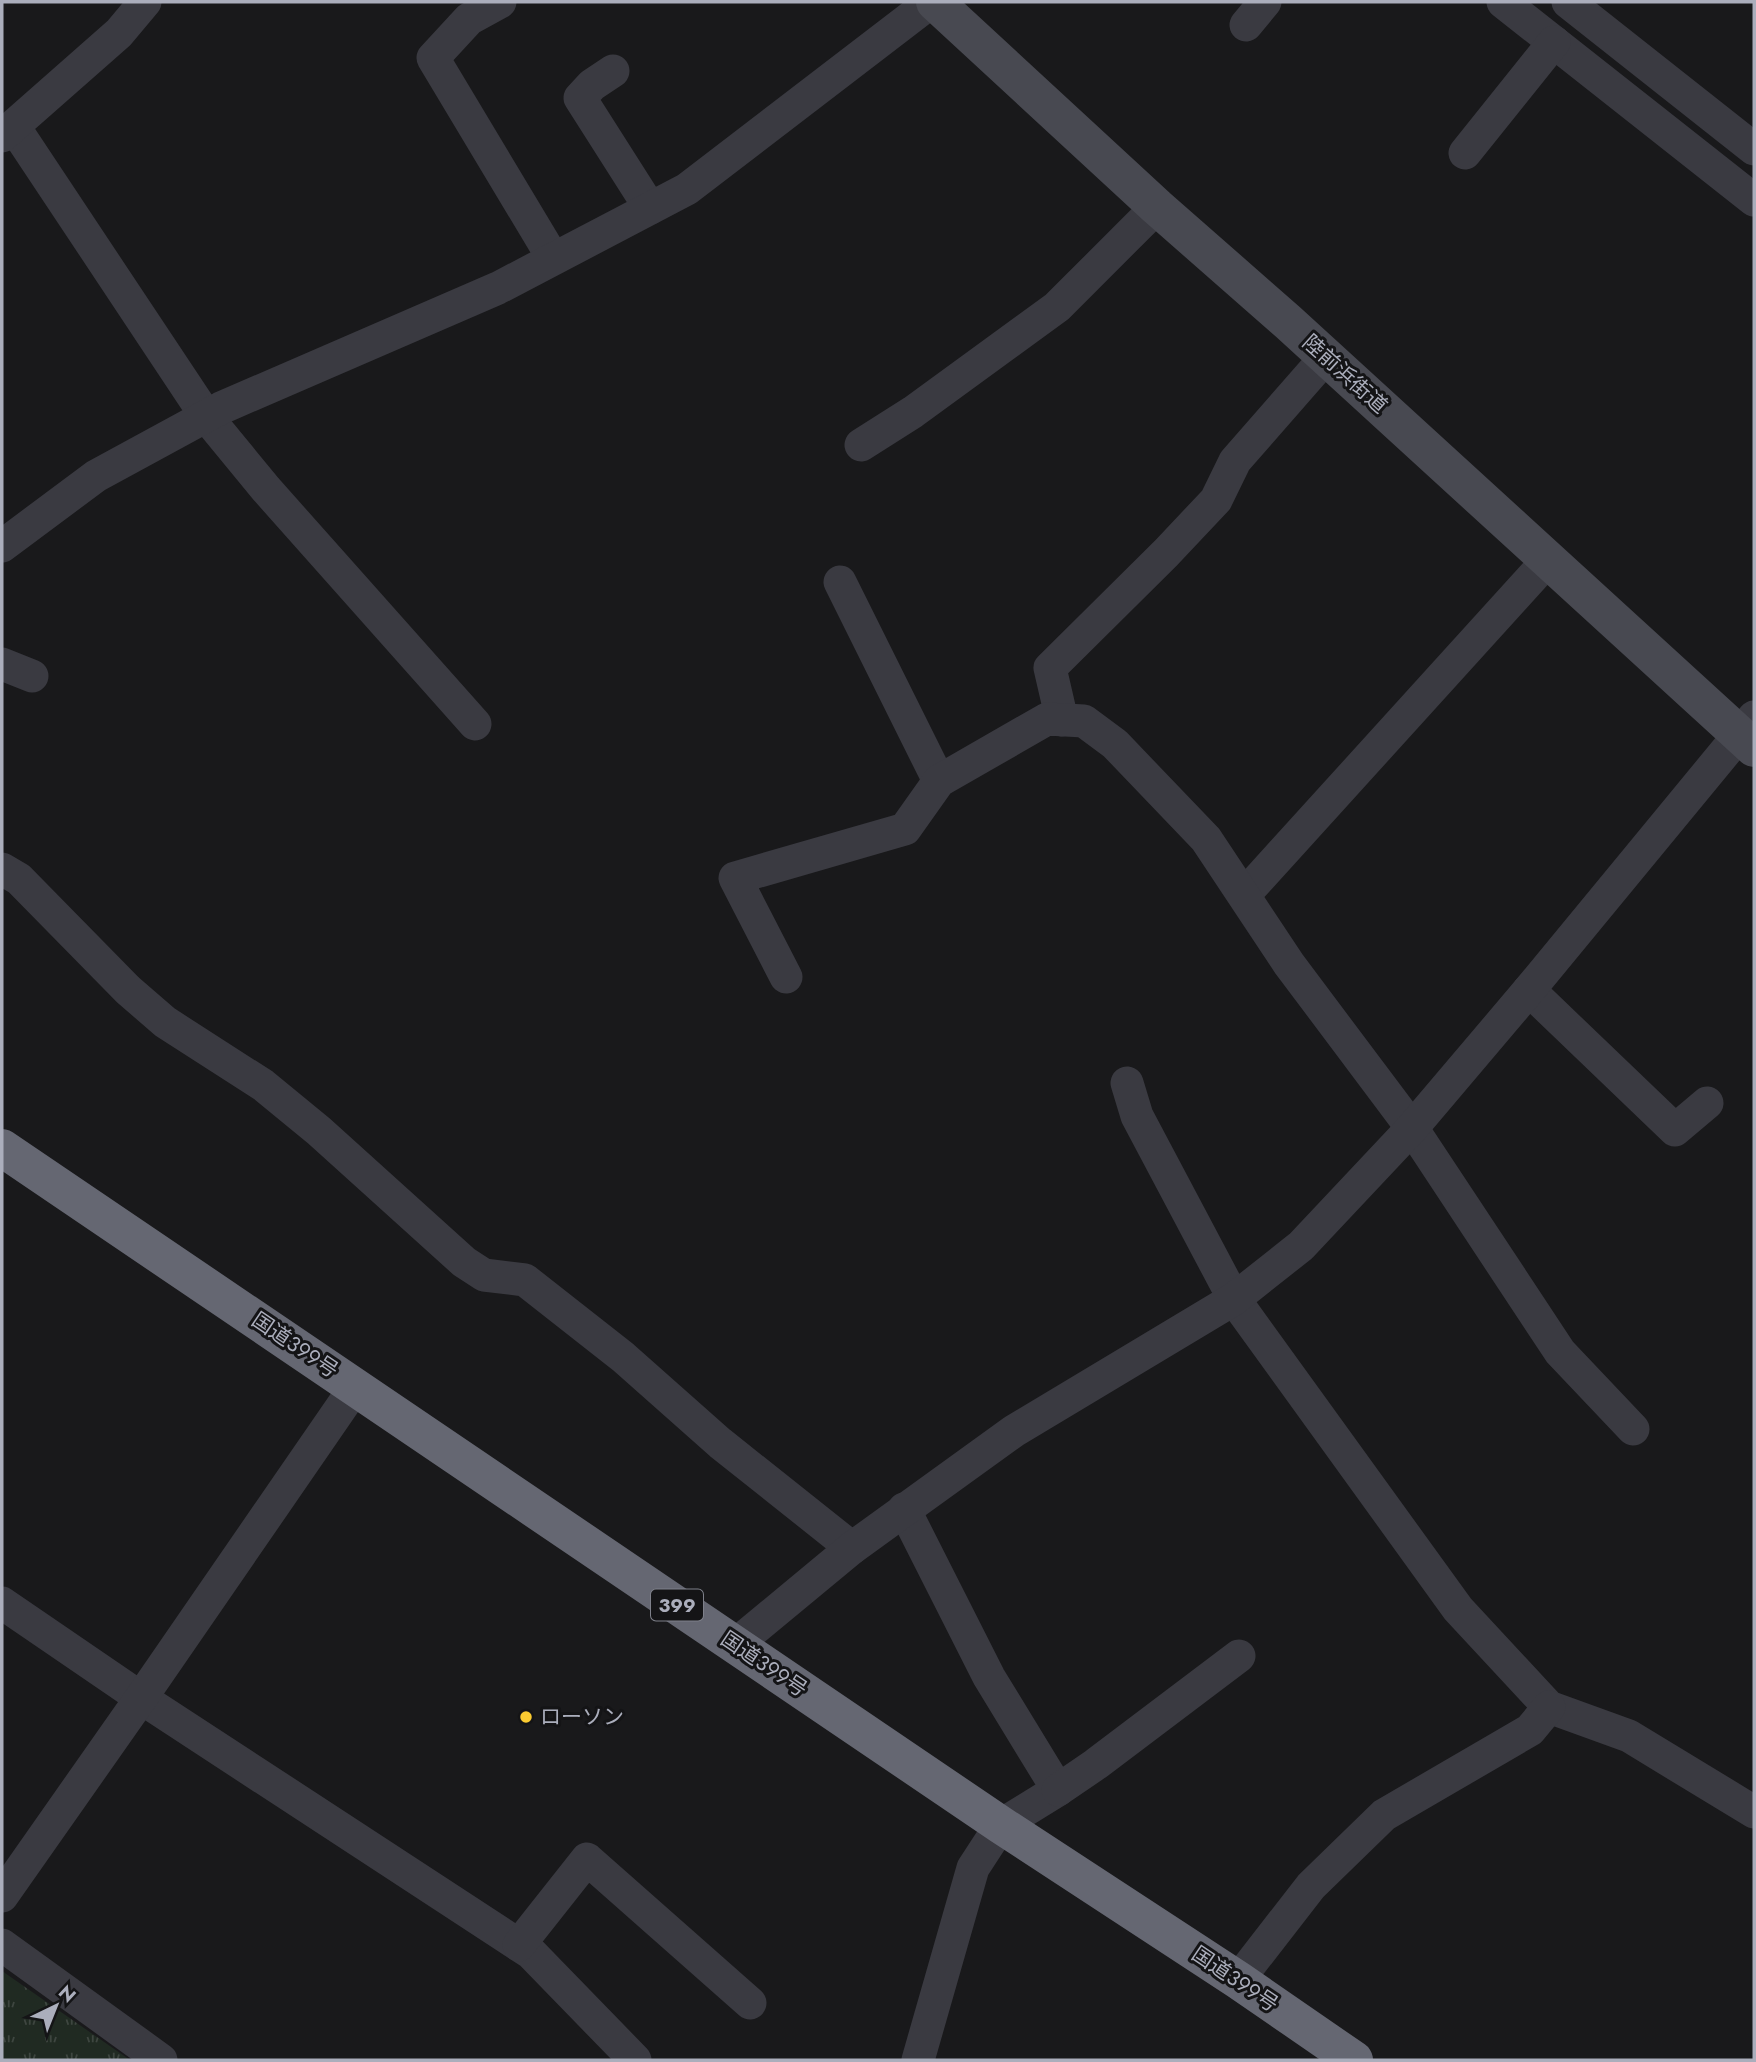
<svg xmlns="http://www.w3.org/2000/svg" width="1756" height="2062" font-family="Jost,'Noto Sans JP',sans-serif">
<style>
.park{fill:url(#park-tufts)}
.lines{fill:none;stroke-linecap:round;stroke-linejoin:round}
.street{stroke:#3a3a41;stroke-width:33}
.secondary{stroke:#484951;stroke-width:38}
.highway{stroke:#656772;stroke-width:38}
.poi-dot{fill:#fbcb31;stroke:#141416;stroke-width:2.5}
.labels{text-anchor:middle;stroke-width:6;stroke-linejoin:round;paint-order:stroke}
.shield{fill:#141416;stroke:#7e808a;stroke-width:2}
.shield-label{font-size:19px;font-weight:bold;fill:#abaebc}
.street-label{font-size:21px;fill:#abaebc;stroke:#141416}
.poi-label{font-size:21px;fill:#abaebc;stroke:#141416;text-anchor:start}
</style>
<defs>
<pattern id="park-tufts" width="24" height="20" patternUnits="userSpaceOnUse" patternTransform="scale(1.75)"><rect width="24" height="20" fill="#202a22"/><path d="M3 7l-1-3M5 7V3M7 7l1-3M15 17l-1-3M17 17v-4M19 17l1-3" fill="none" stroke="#3e4640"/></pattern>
</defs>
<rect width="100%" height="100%" fill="#19191b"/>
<polygon class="park" points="2,1971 130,2060 2,2060"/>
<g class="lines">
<g class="street">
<polyline points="500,2 469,19 433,58 553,258"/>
<polyline points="1503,2 1754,200"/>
<polyline points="1568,2 1754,149"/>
<polyline points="1246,25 1265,2"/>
<polyline points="613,71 592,85 580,98 650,208"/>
<polyline points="14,127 206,416 266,489 475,724"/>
<polyline points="2,136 119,33 145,2"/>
<polyline points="1465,153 1554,42"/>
<polyline points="861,445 913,412 1057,307 1157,207"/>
<polyline points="2,546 96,476 221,408 498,288 687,189 931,2"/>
<polyline points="840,582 939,781"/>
<polyline points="2,664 32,676"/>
<polyline points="1062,720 1050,668 1166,553 1216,500 1235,461 1326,357"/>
<polyline points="2,869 19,879 128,990 165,1022 263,1085 319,1131 464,1262 484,1275 525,1280 623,1357 720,1443 852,1548"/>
<polyline points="1244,895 1548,560"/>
<polyline points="786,977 735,878 905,829 939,781 1047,719 1084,721 1115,744 1206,839 1289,964 1412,1128 1560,1352 1633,1429"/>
<polyline points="1529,990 1675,1130 1707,1103"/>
<polyline points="1127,1083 1137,1116 1234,1299 1458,1609 1549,1707 1629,1736 1754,1812"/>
<polyline points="904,1509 989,1677 1058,1790 1001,1825 973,1868 918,2060"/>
<polyline points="2,1603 141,1698 531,1953 635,2060"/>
<polyline points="735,1645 852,1548 1014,1431 1234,1299 1301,1246 1412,1128 1529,990 1754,717"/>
<polyline points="1058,1790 1096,1764 1239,1656"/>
<polyline points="2,1896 141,1698 356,1386"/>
<polyline points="2,1945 161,2060"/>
<polyline points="519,1945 587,1859 750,2003"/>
<polyline points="1238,1980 1311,1886 1384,1815 1530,1730 1549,1707"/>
</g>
<polyline class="secondary" points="935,2 1157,207 1288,322 1754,748"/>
<polyline class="highway" points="2,1148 1001,1825 1238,1980 1354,2060"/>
</g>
<circle class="poi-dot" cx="526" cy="1717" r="7"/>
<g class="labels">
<rect class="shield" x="651" y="1589.5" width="52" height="31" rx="5"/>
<g class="shield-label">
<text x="677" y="1612">399</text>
</g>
<g class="street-label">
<text transform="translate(1345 374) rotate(42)" y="7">陸前浜街道</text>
<text transform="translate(295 1345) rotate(34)" y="7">国道399号</text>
<text transform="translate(764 1664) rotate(34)" y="7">国道399号</text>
<text transform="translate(1235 1979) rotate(34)" y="7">国道399号</text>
</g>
<g class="poi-label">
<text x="540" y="1724">ローソン</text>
</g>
</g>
<rect width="1756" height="2062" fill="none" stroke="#abaebc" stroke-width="7"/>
<g transform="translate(56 2006) rotate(43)" stroke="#141416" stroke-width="5" paint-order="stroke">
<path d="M0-5L12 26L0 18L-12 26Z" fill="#abaebc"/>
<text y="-10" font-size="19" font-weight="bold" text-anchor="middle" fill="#abaebc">N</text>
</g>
</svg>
